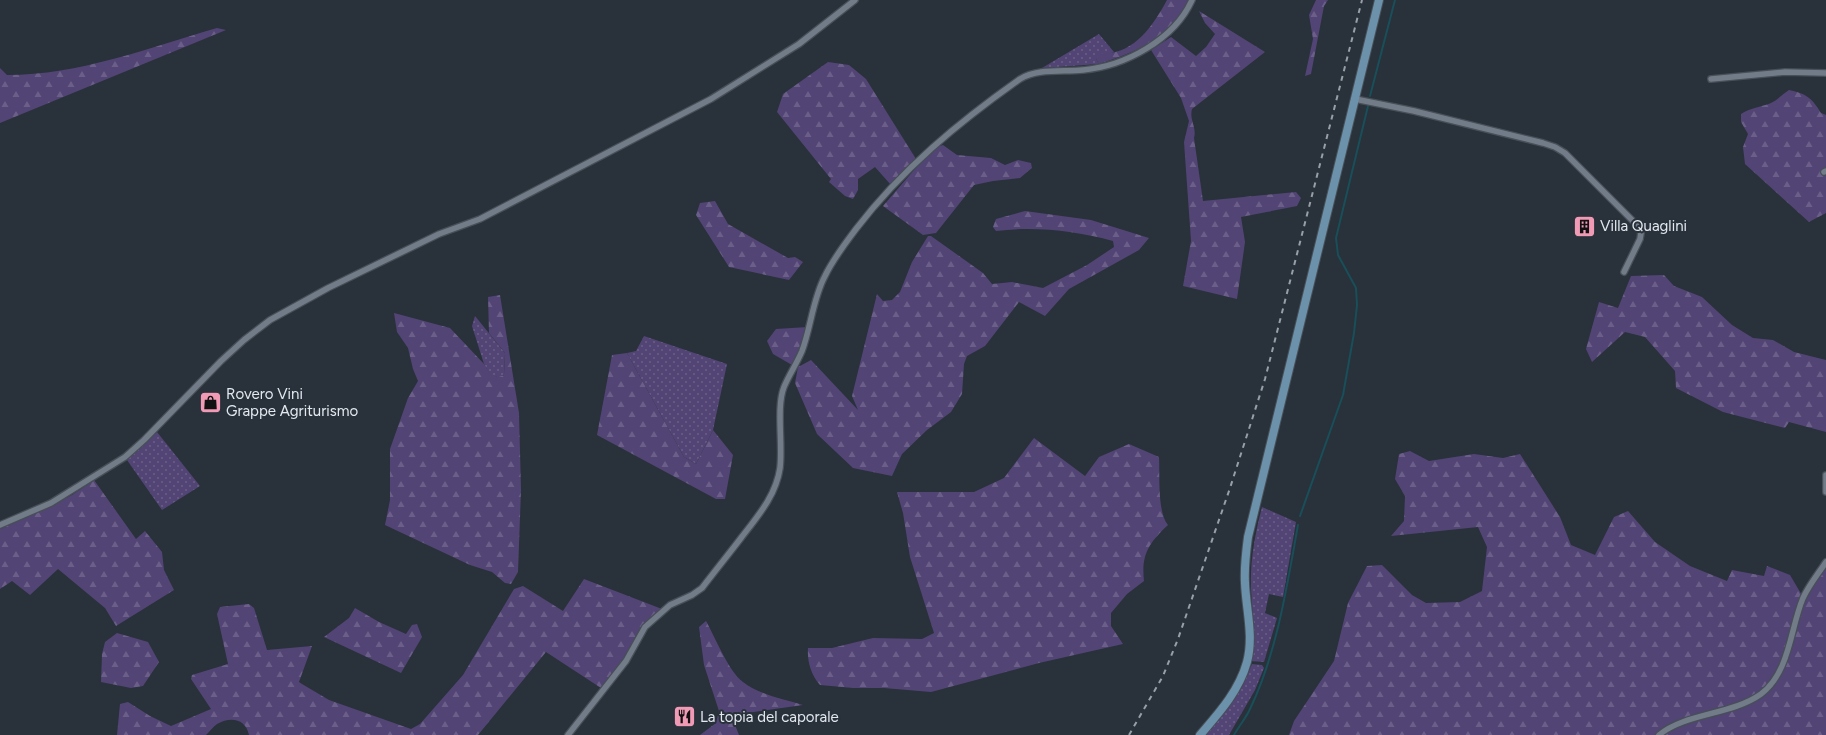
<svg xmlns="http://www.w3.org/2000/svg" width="1826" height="735" font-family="Figtree,sans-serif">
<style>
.grass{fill:url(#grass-dots)}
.forest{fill:url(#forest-firs)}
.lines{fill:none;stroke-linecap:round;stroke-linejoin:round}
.stream{stroke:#184f59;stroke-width:2}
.street-casing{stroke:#474f57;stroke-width:8}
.secondary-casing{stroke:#474f57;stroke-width:10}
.street{stroke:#727c88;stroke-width:5.5}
.secondary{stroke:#6b92aa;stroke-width:8}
.rail{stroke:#989fa7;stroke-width:2;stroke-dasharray:5 5;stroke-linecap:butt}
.labels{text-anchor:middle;stroke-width:4;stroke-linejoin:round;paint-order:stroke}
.poi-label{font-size:15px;fill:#e2e8ee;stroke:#29313b;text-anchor:start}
</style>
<defs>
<pattern id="grass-dots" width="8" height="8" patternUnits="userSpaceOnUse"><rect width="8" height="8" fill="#524475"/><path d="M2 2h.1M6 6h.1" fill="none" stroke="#6b5f89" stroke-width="1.8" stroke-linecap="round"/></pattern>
<pattern id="forest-firs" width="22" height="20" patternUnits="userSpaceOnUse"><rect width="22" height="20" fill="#524475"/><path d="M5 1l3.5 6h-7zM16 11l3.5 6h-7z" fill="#6b5f89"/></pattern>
</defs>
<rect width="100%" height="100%" fill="#29313b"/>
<g class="grass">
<polygon points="1099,34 1114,52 1096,59 1099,64 1042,68"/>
<polygon points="475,316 505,353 504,375 498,377 490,375 484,364 472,326"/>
<polygon points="644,336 727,364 713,430 696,464 684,457 627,353 636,351"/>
<polygon points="157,432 200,486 162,510 127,460"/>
<path d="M1262,507L1296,522L1283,597L1269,594L1265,613L1277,618L1264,662L1251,661C1256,636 1252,613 1251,588C1250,561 1255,534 1262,507Z"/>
<polygon points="1252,664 1262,665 1264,668 1255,690 1229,735 1205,735 1232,702 1242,687"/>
</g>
<g class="forest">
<path d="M1167,0H1189C1172,38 1136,52 1099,64L1096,59L1100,53C1133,56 1153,26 1167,0Z"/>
<polygon points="1316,0 1328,0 1324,6 1311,74 1305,76 1313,39 1309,15"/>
<path d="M1199,11L1265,52L1192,109C1189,120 1197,127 1194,138L1203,201L1296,192L1301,198L1297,206L1241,217L1245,242L1237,299L1183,286L1191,241L1184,142L1189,121L1181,98L1151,50L1171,37L1196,56L1206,47L1215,34L1205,23Z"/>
<path d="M217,28L226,30L0,123V68L7,75C79,75 148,48 217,28Z"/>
<polygon points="828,62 849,65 866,79 916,159 891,185 875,167 858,179 858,190 853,199 845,196 829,182 831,179 777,112 783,94"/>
<path d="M1789,90C1807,94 1812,98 1821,113L1826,115V213L1809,222L1745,164L1743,147L1748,134L1741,122V114C1750,108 1761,107 1771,103C1777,100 1783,94 1789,90Z"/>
<polygon points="943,145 957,155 991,158 1005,165 1018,160 1031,163 1032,168 1020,178 993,181 974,185 936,233 923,235 883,206 933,148"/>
<polygon points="715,201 728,224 788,258 795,257 803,262 789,280 729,267 696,215 700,203"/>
<path d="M1025,211L1091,220L1149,238L1139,250L1069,289L1045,316L1019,302L985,346L967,356L964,364L962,394L951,412L927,430L902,454L892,476L853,468L817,434L795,383L798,367L811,360L858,410L852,396L877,294L883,301L892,300L900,292L912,262L928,236H931L983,273L992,284L1012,282L1043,288L1087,265L1114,247L1113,241C1076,231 1035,226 996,231L993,227L996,219Z"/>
<polygon points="1664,275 1674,286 1702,297 1732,325 1753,338 1773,340 1794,352 1826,360 1826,432 1789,422 1785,428 1723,412 1676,388 1675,371 1645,337 1625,332 1592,362 1586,349 1599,302 1618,308 1631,276"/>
<polygon points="500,295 519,413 521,490 518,572 511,584 505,583 492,572 470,565 385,525 390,500 390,449 408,398 418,381 413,369 408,348 397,332 394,313 450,328 484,364 490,374 498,377 504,375 505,353 489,333 488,297"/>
<polygon points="808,327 800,350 792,365 773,354 767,341 776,329"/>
<polygon points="627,353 684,457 696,464 713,430 733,455 725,499 716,499 597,435 612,355"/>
<path d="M1034,438L1085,476L1099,457L1129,444L1159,457C1160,475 1157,512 1168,525C1149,543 1141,554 1144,581L1127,594L1111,613V626L1123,644L1039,663L931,692L884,688H853L820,685C811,675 807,661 808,648H832L873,638L922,639L934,633L910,557L903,513L897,492H974L1004,478Z"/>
<polygon points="1410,451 1429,461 1474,454 1503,458 1520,454 1560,517 1571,545 1595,555 1614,517 1628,511 1655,542 1690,566 1727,581 1732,570 1764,576 1767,566 1790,575 1803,597 1826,562 1826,735 1289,735 1294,721 1334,661 1348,603 1367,566 1382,565 1412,595 1426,603 1460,602 1482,591 1487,547 1478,527 1391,536 1404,521 1405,496 1395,479 1399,454"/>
<polygon points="94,480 136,539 145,531 162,552 164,570 174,590 116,626 105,608 58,569 30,595 12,581 0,589 0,529 72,495"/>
<path d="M584,579L662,609L647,621L621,665L601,688L546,652L478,735H249C246,719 231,716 217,724C213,727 209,732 206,735H117L120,704L128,702L150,716L171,726L211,709L191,679L192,675L228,664L217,614L220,607L249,604L254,608L267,650L312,646L299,682L302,684L329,700L411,729L420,724L463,675L514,589L523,586L563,611Z"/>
<polygon points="355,608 379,622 406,634 412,625 417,624 422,637 401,673 324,637 349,618"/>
<path d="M706,621C715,637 729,672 743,682C760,695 783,699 803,705L740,714L736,717L735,725L739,735H700L716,723L719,711L704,665L699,627Z"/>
<polygon points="117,633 148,642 159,662 143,686 131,688 101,682 102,654 105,642"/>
</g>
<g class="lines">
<g class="stream">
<polyline points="1370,96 1395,0"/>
<polyline points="1300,516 1343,395 1354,333 1357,305 1356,288 1338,255 1336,238 1368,106"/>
<path d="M1234,735C1239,726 1246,718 1250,709C1277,653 1287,586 1298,525"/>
</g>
<defs>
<g id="street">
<polyline points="1711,79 1785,72 1826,73"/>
<polyline points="1355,99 1414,111 1543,143 1555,147 1565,153 1637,225 1641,233 1640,239 1624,272"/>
<polyline points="1824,172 1826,171"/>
<polyline points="1826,475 1826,492"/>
<polyline points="0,525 51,503 125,457 144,440 221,361 244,340 270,320 328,288 439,234 480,219 711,99 799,44 855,0"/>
<path d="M568,735L626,661L645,627L670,605L692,595L702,588C715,571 728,555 741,538C757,517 776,496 780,468C783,444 776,407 784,387C789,375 797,363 802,351C811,327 813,298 825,276C833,259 845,244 856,229C902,169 959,122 1020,79C1038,68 1062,72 1083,70C1125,66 1174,40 1192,0"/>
<path d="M1659,735C1685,713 1732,715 1761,694C1790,672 1790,629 1803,598C1809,585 1818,574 1826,562"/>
</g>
<path id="secondary" d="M1200,735C1219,713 1239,691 1247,662C1254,636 1246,609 1245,583C1244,567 1246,552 1248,537L1379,0"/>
</defs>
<use href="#street" class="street-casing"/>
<use href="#secondary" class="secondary-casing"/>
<use href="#street" class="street"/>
<use href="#secondary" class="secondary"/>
<polyline class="rail" points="1129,735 1163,676 1178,639 1230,488 1265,379 1362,0"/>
</g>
<defs>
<symbol id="building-square" viewBox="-11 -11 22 22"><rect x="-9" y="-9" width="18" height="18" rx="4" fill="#f09ab6" stroke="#29313b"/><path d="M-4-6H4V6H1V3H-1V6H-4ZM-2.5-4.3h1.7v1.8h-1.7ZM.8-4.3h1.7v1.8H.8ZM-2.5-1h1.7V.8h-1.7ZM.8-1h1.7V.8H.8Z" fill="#111"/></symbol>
<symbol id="shop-square" viewBox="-11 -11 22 22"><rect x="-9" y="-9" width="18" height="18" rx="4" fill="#f09ab6" stroke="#29313b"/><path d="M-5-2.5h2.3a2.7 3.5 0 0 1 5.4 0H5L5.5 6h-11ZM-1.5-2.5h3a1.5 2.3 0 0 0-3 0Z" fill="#111"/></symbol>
<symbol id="restaurant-square" viewBox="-11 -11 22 22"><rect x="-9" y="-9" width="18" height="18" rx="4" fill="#f09ab6" stroke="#29313b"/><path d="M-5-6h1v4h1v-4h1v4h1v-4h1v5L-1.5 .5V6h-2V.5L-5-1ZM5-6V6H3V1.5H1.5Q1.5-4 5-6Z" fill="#111"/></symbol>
</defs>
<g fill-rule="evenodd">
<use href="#building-square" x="1572" y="214" width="25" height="25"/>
<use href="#shop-square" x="198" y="390" width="25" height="25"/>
<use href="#restaurant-square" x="672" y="704" width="25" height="25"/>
</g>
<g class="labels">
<g class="poi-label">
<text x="1600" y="231">Villa Quaglini</text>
<text x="226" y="399">Rovero Vini<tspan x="226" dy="17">Grappe Agriturismo</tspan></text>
<text x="700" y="722">La topia del caporale</text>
</g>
</g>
</svg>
